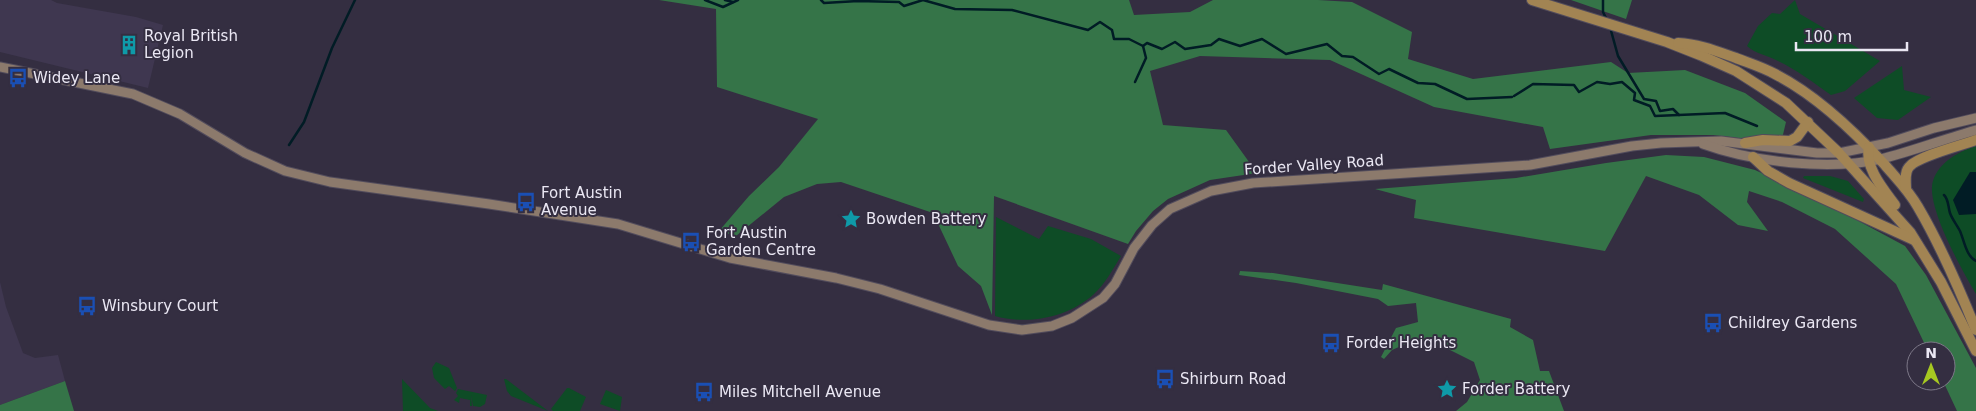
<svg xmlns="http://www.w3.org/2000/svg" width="1976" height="411" font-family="'DejaVu Sans',sans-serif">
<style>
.built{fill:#3f3750}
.green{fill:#0e4c26}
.forest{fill:#357448}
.water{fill:#011c25}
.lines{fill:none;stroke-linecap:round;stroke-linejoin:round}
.stream{stroke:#011c25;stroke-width:2.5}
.secondary-casing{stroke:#524c5c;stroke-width:11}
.primary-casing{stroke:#524c5c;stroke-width:12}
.secondary{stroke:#8c7a6c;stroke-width:9}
.primary{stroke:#a28453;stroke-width:10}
.labels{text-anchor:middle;stroke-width:4;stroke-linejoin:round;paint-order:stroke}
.poi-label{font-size:15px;fill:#eae7f3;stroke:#342e41;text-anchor:start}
.street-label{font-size:15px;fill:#eae7f3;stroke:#342e41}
</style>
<rect width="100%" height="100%" fill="#342e41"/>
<g class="built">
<polygon points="0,0 51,0 57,3 136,17 163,25 148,88 0,52"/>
<polygon points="0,282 6,307 23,353 35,358 58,355 65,381 0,405"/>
</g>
<g class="green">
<path d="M1795,0L1800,14L1880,61L1845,91L1831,95C1814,83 1797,70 1778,61C1767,55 1756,54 1747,46L1758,26L1772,13L1780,14Z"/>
<polygon points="1902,66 1904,90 1931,97 1898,120 1877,118 1854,98"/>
<path d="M1976,146V294C1963,272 1925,205 1933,181C1939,162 1958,152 1976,146Z"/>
<polygon points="1804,176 1830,176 1848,181 1864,199 1863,202 1803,178"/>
<path d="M996,217L1039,239L1048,226L1091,239L1121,256C1113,269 1105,284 1094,294C1068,318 1027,325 995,316Z"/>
<polygon points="436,362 449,368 457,388 455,391 449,386 445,389 434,378 432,368"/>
<polygon points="402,379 430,408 438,411 403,411"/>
<polygon points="504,379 506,379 548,411 511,396 507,391"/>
<polygon points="567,388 569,388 586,397 580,411 553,411 551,409"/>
<polygon points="458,389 487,395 485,404 480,407 473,406 471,395 472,406 470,406 470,400 460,398 459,403 454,400 458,396 456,393"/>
<polygon points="606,390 622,397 620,411 600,404"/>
</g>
<g class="forest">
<polygon points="659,0 1129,0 1134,15 1190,12 1213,0 1318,0 1352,2 1412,32 1408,59 1473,79 1611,62 1628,73 1685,70 1745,93 1786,122 1781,143 1713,135 1651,135 1550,149 1543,127 1434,107 1330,60 1200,56 1150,71 1163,125 1226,130 1257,173 1210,180 1168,199 1153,211 1136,231 1128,244 994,196 992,315 981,286 958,266 933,213 841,182 817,184 784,197 736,236 719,231 749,196 779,167 818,119 717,87 716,9"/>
<polygon points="1571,0 1632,0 1626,19"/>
<polygon points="1666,155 1704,157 1755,170 1814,197 1905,246 1926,275 1976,368 1976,411 1957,411 1943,381 1946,381 1946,351 1928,351 1896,284 1835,229 1782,202 1749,191 1747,202 1768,231 1738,225 1699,195 1646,176 1605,251 1414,218 1416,200 1375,189 1516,178 1606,163"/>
<polygon points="1240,271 1273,273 1382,290 1383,284 1511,319 1510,327 1533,340 1540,371 1549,371 1564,411 1456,411 1467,402 1480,380 1474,362 1448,349 1417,339 1392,350 1384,359 1381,357 1396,328 1418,322 1416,303 1388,306 1378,299 1296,283 1239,275"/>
<polygon points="65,381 74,411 0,411 0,405"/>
</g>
<polygon class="water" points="1970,172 1976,172 1976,214 1959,215 1953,200"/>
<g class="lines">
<g class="stream">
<polyline points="705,0 723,7 738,0"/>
<polyline points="725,0 733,2"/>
<polyline points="821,0 824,3 858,1 899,2 904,6 923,0 955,9 1012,10 1088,30 1100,22 1112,30 1114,39 1129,39 1143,46 1147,43 1162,49 1175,42 1185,49 1211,45 1219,39 1240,46 1262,39 1286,54 1327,44 1342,56 1353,57 1379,74 1389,69 1418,83 1435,84 1467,99 1512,97"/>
<polyline points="1603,0 1603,12 1607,20"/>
<polyline points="1610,27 1618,56 1644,99 1656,101 1660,111 1673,109 1679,115"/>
<polyline points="1135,82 1146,58 1143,46"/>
<polyline points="1514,96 1533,84 1574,85 1579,92 1597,82 1610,84 1622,82 1635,93 1634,100 1650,106 1655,116 1725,113 1757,126"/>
<polyline points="289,145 304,122 332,48 355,0"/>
<path d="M1944,195C1949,200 1948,207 1950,213C1952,219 1957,225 1960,231C1964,240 1966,256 1976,261"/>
</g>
<defs>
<g id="secondary">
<polyline points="0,67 133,94 180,114 245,153 285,171 330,182 489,204 618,224 730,258 836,278 880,289 989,325 1022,330 1052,326 1072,318 1103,298 1115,284 1134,248 1152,225 1170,209 1211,191 1253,183 1530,165 1632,146 1661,143 1721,141 1817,153 1839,153 1888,143 1934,128 1976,118"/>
<path d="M1703,144C1753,162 1829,171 1881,159C1913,151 1944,139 1976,130"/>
</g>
<g id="primary">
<polyline points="1532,0 1667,42 1700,55 1736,71 1786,103 1839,153 1910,232 1941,282 1976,351"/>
<path d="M1678,43C1699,44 1716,51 1736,58C1749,63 1762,67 1775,74C1816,95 1854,131 1885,165C1897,179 1909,191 1918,207C1941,246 1959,288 1976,330"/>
<polyline points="1745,143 1763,140 1790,141 1797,137 1808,122"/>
<path d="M1869,147C1864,167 1884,190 1895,205"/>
<polyline points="1753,157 1768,171 1789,183 1914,240"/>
<path d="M1906,189C1906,182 1904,171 1910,166C1919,156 1962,145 1976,140"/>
</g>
</defs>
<use href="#secondary" class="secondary-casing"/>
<use href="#primary" class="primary-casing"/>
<use href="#secondary" class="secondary"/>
<use href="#primary" class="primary"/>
</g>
<defs>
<symbol id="building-bare" viewBox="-9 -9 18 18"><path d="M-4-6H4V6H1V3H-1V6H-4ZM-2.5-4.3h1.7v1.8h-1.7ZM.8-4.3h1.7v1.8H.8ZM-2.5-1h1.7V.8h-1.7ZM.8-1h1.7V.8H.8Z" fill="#0f9aa8" stroke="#342e41" stroke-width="2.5" paint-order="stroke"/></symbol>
<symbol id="bus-bare" viewBox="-9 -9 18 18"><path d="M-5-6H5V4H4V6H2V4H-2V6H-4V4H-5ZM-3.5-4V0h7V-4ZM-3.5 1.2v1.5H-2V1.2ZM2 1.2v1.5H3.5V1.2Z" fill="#1a4fb4" stroke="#342e41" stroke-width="2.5" paint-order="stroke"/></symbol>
<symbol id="sight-bare" viewBox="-9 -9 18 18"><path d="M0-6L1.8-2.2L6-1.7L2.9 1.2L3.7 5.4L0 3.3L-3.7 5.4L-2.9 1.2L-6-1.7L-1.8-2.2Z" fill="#0f9aa8" stroke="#342e41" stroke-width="2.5" paint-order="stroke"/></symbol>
</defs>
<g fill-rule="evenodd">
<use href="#building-bare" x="115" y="31" width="28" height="28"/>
<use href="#bus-bare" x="4" y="64" width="28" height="28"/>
<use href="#bus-bare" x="512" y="188" width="28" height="28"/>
<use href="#sight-bare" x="837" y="205" width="28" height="28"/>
<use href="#bus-bare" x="677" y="228" width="28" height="28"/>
<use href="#bus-bare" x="73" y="292" width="28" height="28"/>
<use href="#bus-bare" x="1699" y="309" width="28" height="28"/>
<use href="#bus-bare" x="1317" y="329" width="28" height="28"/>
<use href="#bus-bare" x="1151" y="365" width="28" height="28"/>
<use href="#sight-bare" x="1433" y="375" width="28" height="28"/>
<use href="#bus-bare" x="690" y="378" width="28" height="28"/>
</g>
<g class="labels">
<g class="poi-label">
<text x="144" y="41">Royal British<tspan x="144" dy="17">Legion</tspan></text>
<text x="33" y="83">Widey Lane</text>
<text x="541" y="198">Fort Austin<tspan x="541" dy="17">Avenue</tspan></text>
<text x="866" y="224">Bowden Battery</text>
<text x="706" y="238">Fort Austin<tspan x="706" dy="17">Garden Centre</tspan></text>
<text x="102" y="311">Winsbury Court</text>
<text x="1728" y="328">Childrey Gardens</text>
<text x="1346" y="348">Forder Heights</text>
<text x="1180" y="384">Shirburn Road</text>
<text x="1462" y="394">Forder Battery</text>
<text x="719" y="397">Miles Mitchell Avenue</text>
</g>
<g class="street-label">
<text transform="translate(1314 165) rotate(-4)" y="5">Forder Valley Road</text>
</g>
</g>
<g transform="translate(1931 366)"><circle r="24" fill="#342e41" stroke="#7d7888"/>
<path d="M0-4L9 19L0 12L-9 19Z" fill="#a6c821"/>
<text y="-8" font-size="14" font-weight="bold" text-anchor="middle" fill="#eae7f3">N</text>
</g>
<path d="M1796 42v8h111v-8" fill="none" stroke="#eae7f3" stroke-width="2.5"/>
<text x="1804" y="42" font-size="15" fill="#eae7f3" stroke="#342e41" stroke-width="4" paint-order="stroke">100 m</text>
</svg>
